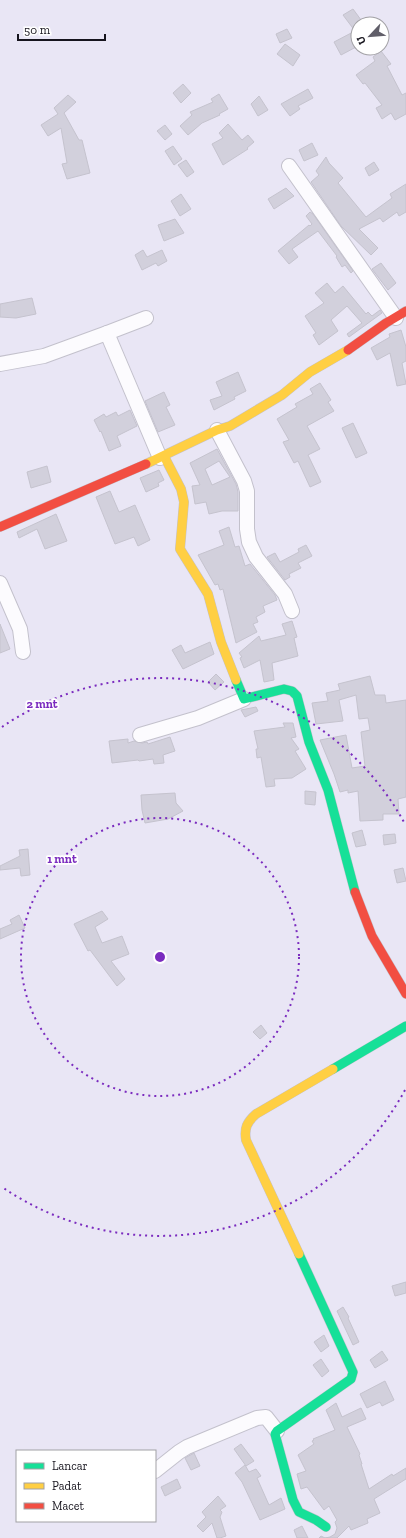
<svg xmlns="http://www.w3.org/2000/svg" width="406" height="1538" font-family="'Zilla Slab',serif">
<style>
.building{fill:#d2d0dc;stroke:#c5c3ce;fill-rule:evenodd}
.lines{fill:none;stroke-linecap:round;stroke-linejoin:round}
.street-casing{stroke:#c3c1cc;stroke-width:16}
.fast-casing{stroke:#c3c1cc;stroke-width:10}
.slow-casing{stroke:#c3c1cc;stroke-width:10}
.jam-casing{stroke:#c3c1cc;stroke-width:10}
.street{stroke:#fcfbfe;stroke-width:14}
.fast{stroke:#16e098;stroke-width:9}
.slow{stroke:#ffcf43;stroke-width:9}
.jam{stroke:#f24e42;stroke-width:9}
.ring{fill:none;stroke:#7b2cbf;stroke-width:2;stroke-dasharray:2 4}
.centre{fill:#7b2cbf;stroke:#fff;stroke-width:2}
.ring-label{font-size:12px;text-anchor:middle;font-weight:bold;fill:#7b2cbf;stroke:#fff;stroke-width:3.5;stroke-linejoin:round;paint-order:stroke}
</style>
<rect width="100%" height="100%" fill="#e9e6f5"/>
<g class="building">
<polygon points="353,9 364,24 358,24 358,46 341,55 334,42 355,31 343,15"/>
<polygon points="287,29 292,38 280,43 276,34"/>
<polygon points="285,44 300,55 293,66 277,54"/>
<polygon points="381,51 391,64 387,66 402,95 406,93 406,114 395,120 391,113 382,119 376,108 382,105 365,83 363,84 356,75 375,61 373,57"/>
<polygon points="183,84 191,93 181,103 173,93"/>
<polygon points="308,89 313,98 298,106 300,109 290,116 281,104"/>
<polygon points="219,94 228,109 219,114 220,115 202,123 188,135 180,126 192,115 190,112 213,102 211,99"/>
<polygon points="68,95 76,102 64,113 79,140 82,140 90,173 67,179 62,164 67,163 61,128 48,136 41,125 58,114 54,108"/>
<polygon points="259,96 268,110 258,116 251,104"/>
<polygon points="228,124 242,140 248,135 254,142 247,148 248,149 223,165 212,144 223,138 219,133"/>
<polygon points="165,125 172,134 165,140 157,131"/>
<polygon points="312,143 318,155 304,161 299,150"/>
<polygon points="173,146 182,159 174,165 165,151"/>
<polygon points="326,157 329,163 343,178 338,183 366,217 392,198 390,194 406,184 406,212 399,216 397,212 383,222 380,218 359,229 378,248 371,255 341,226 311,182 319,175 316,171"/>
<polygon points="186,160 194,172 187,177 178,165"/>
<polygon points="374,162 379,170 369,176 365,168"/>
<polygon points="286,188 294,196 274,209 268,199"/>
<polygon points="181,194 191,209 180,216 171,201"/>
<polygon points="310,212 313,214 353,271 351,273 345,265 342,267 336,257 337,256 318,231 292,249 298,257 289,264 278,251 309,225 310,226 312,224 306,216"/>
<polygon points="175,219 184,233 164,241 158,225"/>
<polygon points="143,250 147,257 162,250 167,261 158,266 156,263 142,270 135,255"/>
<polygon points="381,263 396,283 388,290 372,269"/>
<polygon points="327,283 335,293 343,286 366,314 368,312 372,316 380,310 382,313 349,337 347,334 362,323 347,306 331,320 338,331 319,345 313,335 316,333 305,316 324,303 315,293"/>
<polygon points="32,298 36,314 16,318 0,317 0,304"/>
<polygon points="401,330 406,347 406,361 402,363 406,384 397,386 390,353 377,360 371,348 390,337 389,334"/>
<polygon points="238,372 246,391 234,397 235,399 214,410 210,400 222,396 216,382"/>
<polygon points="320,383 331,400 328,402 334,411 307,426 320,449 308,455 321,482 310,487 298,461 294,463 283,442 289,440 277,419 297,407 295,404 313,394 310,389"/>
<polygon points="164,392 170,405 166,407 175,425 158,432 145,401"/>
<polygon points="130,410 137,426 117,436 121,446 109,451 101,431 100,432 94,420 104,414 106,417 116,412 118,416"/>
<polygon points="353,423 367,453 356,458 342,428"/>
<path d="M217,449L236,484L238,492V511H222L209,514L206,502L195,504L192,486L200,485L190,463ZM219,461L230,477L212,485L205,469Z"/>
<polygon points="47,466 51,482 31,488 27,472"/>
<polygon points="159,470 164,480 158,483 159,486 146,492 140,478"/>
<polygon points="110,491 119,512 135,505 150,540 138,546 134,537 115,544 96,497"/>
<polygon points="56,514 67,541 45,549 37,529 19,538 17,532"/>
<polygon points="229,527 235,547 239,546 245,566 250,564 275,595 277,600 263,606 265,612 256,617 258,622 253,624 257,632 236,643 223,589 220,590 218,584 215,585 198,555 224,545 219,531"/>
<polygon points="306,545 312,556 298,563 301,568 289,574 290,577 285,580 267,557 275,553 280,562 299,552 298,549"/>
<polygon points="292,621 297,637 294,638 298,656 272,663 274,680 264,682 260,660 244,668 240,658 242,657 239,653 259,636 261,641 286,635 282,624"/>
<polygon points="0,624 10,649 0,653"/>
<polygon points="210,642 214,654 183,669 172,650 181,645 185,653"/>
<polygon points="216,674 224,682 215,690 208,682"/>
<polygon points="370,676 375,695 385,695 386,703 406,700 406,797 398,799 399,814 383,814 383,820 360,821 358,791 348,793 348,790 340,792 334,774 320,740 346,735 352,768 365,766 361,732 370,730 368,718 359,719 356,695 339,700 343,721 316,724 312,703 328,701 326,693 340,690 338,684"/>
<polygon points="256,707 258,711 245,717 241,710"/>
<polygon points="283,723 293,723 296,737 291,738 299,749 295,751 306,769 292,778 274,779 275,786 266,787 261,757 257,758 256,749 258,749 254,731 285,727"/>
<polygon points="170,737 175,751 163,755 164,763 154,764 153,759 139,761 138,760 112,763 109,741 128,739 128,743 134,741 142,743 147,742 148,744"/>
<polygon points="305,791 316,792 315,805 305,804"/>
<polygon points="175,793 176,803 183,811 168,819 145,823 142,810 141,795"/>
<polygon points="362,830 366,845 356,847 352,833"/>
<polygon points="395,834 396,843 384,845 383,835"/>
<polygon points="28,849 30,875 21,876 20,868 0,870 0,866 20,856 19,850"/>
<polygon points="403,868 406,881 397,883 394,870"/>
<polygon points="102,911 108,919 95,927 102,943 122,936 129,954 111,961 125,979 117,986 90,950 88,951 74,924"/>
<polygon points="19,915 25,928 0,939 0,929 12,924 10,920"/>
<polygon points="261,1025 267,1033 260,1039 253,1032"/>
<polygon points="406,1282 406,1293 395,1296 392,1286"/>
<polygon points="343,1307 349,1317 348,1318 359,1342 353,1345 337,1311"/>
<polygon points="324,1335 329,1346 321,1352 314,1342"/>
<polygon points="382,1351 388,1360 375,1368 370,1360"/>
<polygon points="321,1359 329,1371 322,1377 313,1365"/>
<polygon points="385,1381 394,1400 382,1406 380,1402 367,1408 360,1394"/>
<polygon points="336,1403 342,1417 361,1408 366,1419 347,1427 360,1454 359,1455 362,1464 361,1464 369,1489 392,1474 393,1476 406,1468 406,1479 374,1499 380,1513 367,1519 368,1523 351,1530 349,1526 337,1538 319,1538 321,1536 325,1538 330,1537 335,1534 337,1528 335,1522 337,1520 329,1506 324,1510 307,1487 301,1489 297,1474 306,1471 298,1455 314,1444 312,1441 314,1440 313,1439 335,1430 326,1410"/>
<polygon points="241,1444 254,1461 246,1466 234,1449"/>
<polygon points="194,1453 200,1466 191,1470 185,1458"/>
<polygon points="245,1465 249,1472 256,1469 261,1476 257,1478 269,1505 281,1498 285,1509 260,1520 242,1482 235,1473"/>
<polygon points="177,1479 181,1488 165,1496 161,1487"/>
<polygon points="218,1496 226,1506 220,1510 222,1512 220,1517 226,1536 220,1538 217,1538 212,1523 203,1532 197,1526 206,1517 202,1512"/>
<polygon points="302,1526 308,1538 297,1538 294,1530"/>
</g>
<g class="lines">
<defs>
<g id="street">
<polyline points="289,166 396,318"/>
<polyline points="107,333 160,458"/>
<polyline points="0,364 44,356 107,333 146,318"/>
<polyline points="217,430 244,481 247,491 247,529 249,542 256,557 285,594 292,611"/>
<polyline points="0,583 20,629 23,652"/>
<polyline points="140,735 198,718 244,699"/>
<polyline points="155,1471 179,1452 187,1447 257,1418 266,1417 277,1431"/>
</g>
<g id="fast">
<polyline points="236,680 244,699 284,689 292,691 297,696 309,742 328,790 355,892"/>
<polyline points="333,1069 406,1026"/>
<polyline points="299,1254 353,1372 351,1379 277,1431 275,1434 293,1500 299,1512 316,1520 326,1527"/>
</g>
<g id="slow">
<polyline points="164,456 181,489 184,502 180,549 208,594 221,642 236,680"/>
<polyline points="146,464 217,430 230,426 282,395 310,372 348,350"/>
<path d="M299,1254L246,1140C244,1128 247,1122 256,1114L333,1069"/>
</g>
<g id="jam">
<polyline points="348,350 386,323 406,311"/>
<polyline points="0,527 146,464"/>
<polyline points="355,892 372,936 406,994"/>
</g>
</defs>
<use href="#street" class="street-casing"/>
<use href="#fast" class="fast-casing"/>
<use href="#slow" class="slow-casing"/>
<use href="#jam" class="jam-casing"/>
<use href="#street" class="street"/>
<use href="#fast" class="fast"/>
<use href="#slow" class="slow"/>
<use href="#jam" class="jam"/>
</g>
<g class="ring">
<circle cx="160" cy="957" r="139"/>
<path d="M405 1090A279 279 0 0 1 2 1187M2 727A279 279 0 0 1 405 824"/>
</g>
<circle cx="160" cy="957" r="6" class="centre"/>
<g class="ring-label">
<text x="42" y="708">2 mnt</text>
<text x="62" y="863">1 mnt</text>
</g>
<rect x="16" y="1450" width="140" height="72" fill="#ffffff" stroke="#a2a1a5"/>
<rect x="24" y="1463" width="20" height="6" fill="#16e098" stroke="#a2a1a5"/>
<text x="52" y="1470" font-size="12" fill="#16141d">Lancar</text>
<rect x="24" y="1483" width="20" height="6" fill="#ffcf43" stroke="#a2a1a5"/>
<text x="52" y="1490" font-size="12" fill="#16141d">Padat</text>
<rect x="24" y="1503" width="20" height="6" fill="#f24e42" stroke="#a2a1a5"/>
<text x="52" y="1510" font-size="12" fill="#16141d">Macet</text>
<g transform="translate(370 36) rotate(244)"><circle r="19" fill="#ffffff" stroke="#a2a1a5"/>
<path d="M0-3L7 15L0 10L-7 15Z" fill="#605e69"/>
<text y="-6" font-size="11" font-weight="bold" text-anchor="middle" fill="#16141d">U</text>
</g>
<path d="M18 34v6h87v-6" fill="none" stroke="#16141d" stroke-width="2"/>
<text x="24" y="34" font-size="12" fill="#16141d" stroke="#ffffff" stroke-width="3" paint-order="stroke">50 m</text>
</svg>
